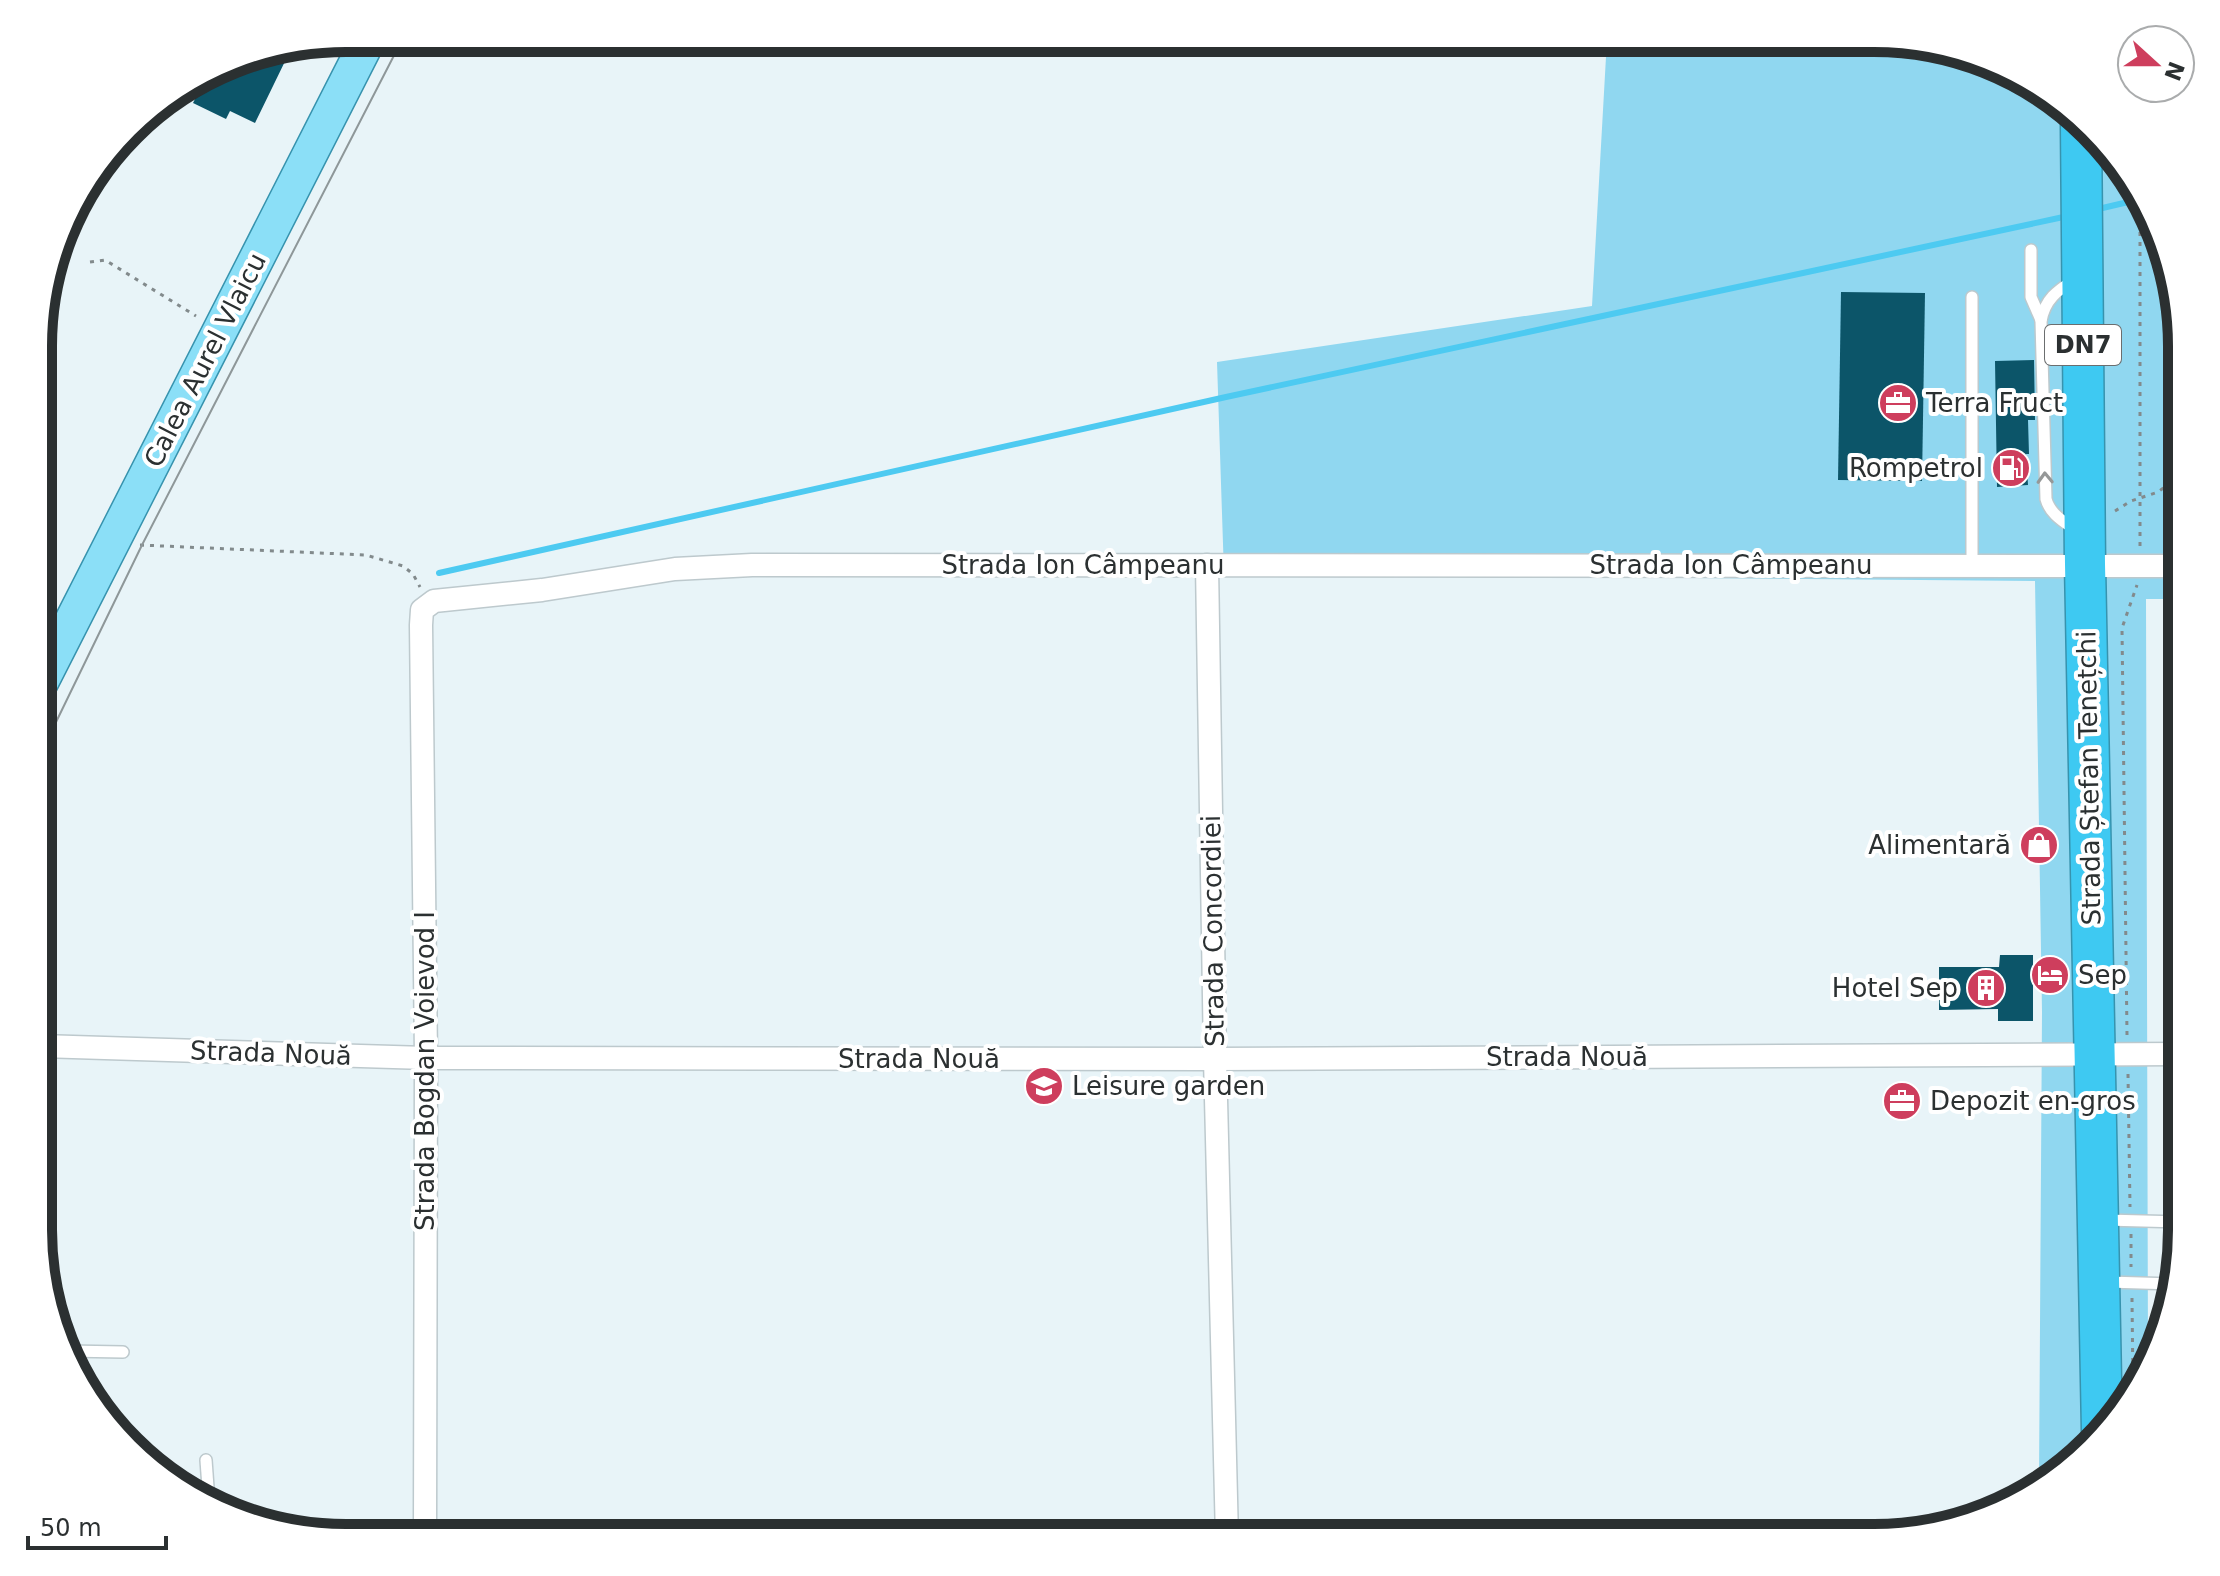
<svg xmlns="http://www.w3.org/2000/svg" width="2220" height="1576" font-family="'DejaVu Sans',sans-serif">
<style>
.green{fill:#90d7f0}
.lines{fill:none;stroke-linecap:round;stroke-linejoin:round}
.stream{stroke:#4dcaf1;stroke-width:6}
.building{fill:#0c5569}
.lane-casing{stroke:#bdc9cd;stroke-width:14}
.street-casing{stroke:#bdc9cd;stroke-width:25}
.primary-casing{stroke:#3793ae;stroke-width:37}
.highway-casing{stroke:#3793ae;stroke-width:43}
.path{stroke:#828a8c;stroke-width:3;stroke-dasharray:4 6;stroke-linecap:butt}
.lane{stroke:#fff;stroke-width:11}
.street{stroke:#fff;stroke-width:22}
.primary{stroke:#8bdff7;stroke-width:34}
.highway{stroke:#3ec9f2;stroke-width:40}
.tram{stroke:#8e9799;stroke-width:2}
.oneway{stroke:#959898}
.labels{text-anchor:middle;stroke-width:8;stroke-linejoin:round;paint-order:stroke}
.shield{fill:#fff;stroke:#6b6e6f;stroke-width:2}
.shield-label{font-size:24px;font-weight:bold;fill:#2b3031}
.street-label{font-size:26px;fill:#2b3031;stroke:#fff}
.poi-label{font-size:26px;fill:#2b3031;stroke:#fff;text-anchor:start}
.rim{fill:none;stroke:#2b3031;stroke-width:10}
</style>
<rect width="100%" height="100%" fill="#e8f4f8"/>
<polygon class="green" points="1607,39 1893,39 1973,55 2062,102 2150,210 2181,327 2181,599 2146,599 2148,1361 2118,1418 2039,1482 2042,1012 2035,581 1224,574 1217,362 1592,306"/>
<g class="lines">
<g class="stream">
<polyline points="2094,210 2141,199"/>
<polyline points="439,573 1226,397 2068,216"/>
</g>
</g>
<g class="building">
<polygon points="291,49 255,123 230,111 226,119 193,103 196,97 190,94 196,82 229,61"/>
<polygon points="1841,292 1925,293 1922,481 1838,480"/>
<polygon points="2034,360 2035,420 2028,420 2029,454 2026,454 2028,485 1997,487 1995,361"/>
<polygon points="2000,955 2033,955 2033,1021 1998,1021 1998,1009 1939,1010 1939,967 1999,967"/>
</g>
<g class="lines">
<defs>
<g id="lane">
<polyline points="2031,250 2031,297 2041,320"/>
<path d="M2075,279C2057,291 2045,299 2041,321L2046,499C2050,514 2063,521 2075,530"/>
<polyline points="1972,297 1972,565"/>
<polyline points="2106,1220 2181,1222"/>
<polyline points="2108,1282 2174,1284"/>
<polyline points="68,1351 123,1352"/>
<polyline points="206,1460 209,1501"/>
</g>
<g id="street">
<polyline points="1207,565 1215,1059 1227,1538"/>
<polyline points="41,1046 426,1058 1215,1059 2181,1054"/>
<polyline points="425,1537 426,1058 421,625 422,610 434,601 542,590 675,569 752,565 2181,566"/>
</g>
<polyline id="primary" points="41,682 369,38"/>
<polyline id="highway" points="2081,125 2085,564 2102,1431"/>
</defs>
<use href="#lane" class="lane-casing"/>
<use href="#street" class="street-casing"/>
<use href="#primary" class="primary-casing"/>
<use href="#highway" class="highway-casing"/>
<g class="path">
<polyline points="90,262 105,260 196,316"/>
<polyline points="2115,511 2131,501 2158,492 2181,475"/>
<polyline points="140,545 366,555 403,566 413,574 420,587"/>
<polyline points="2140,546 2140,198"/>
<polyline points="2127,1035 2122,628 2137,585"/>
<polyline points="2128,1074 2130,1207"/>
<polyline points="2131,1234 2131,1267"/>
<polyline points="2132,1298 2133,1389"/>
</g>
<use href="#lane" class="lane"/>
<use href="#street" class="street"/>
<use href="#primary" class="primary"/>
<use href="#highway" class="highway"/>
<polyline class="tram" points="41,753 142,545 403,38"/>
</g>
<defs><path id="oneway-chevron" d="M-2-3.5L2.5 0L-2 3.5" fill="none" stroke-width="1.6" stroke-linecap="round" stroke-linejoin="round" transform="scale(2)"/></defs>
<use class="oneway" href="#oneway-chevron" transform="translate(2045 478) rotate(-92)"/>
<defs>
<symbol id="office-disc" viewBox="-11 -11 22 22"><circle r="9.5" fill="#ce3e5d" stroke="#fff"/><path d="M-6-3h4V-5.5h4V-3h4V5H-6ZM-1-4.5V-3h2v-1.5ZM-6 0V1H6V0Z" fill="#fff"/></symbol>
<symbol id="fuel-disc" viewBox="-11 -11 22 22"><circle r="9.5" fill="#ce3e5d" stroke="#fff"/><path d="M-5.5-6h7V0h2V4h1.3V-2.5L3-4.5l.8-.8L6-3V5H2.5V1h-1V6h-7ZM-4.2-4.7v3.2H.2V-4.7Z" fill="#fff"/></symbol>
<symbol id="shop-disc" viewBox="-11 -11 22 22"><circle r="9.5" fill="#ce3e5d" stroke="#fff"/><path d="M-5-2.5h2.3a2.7 3.5 0 0 1 5.4 0H5L5.5 6h-11ZM-1.5-2.5h3a1.5 2.3 0 0 0-3 0Z" fill="#fff"/></symbol>
<symbol id="hotel-disc" viewBox="-11 -11 22 22"><circle r="9.5" fill="#ce3e5d" stroke="#fff"/><path d="M-6-4.5h1.5V1H6V5H4.5V3h-9V5H-6ZM-4 0a1.8 1.8 0 1 1 3.6 0ZM.5 0V-2.5h3Q6-2.5 6 0Z" fill="#fff"/></symbol>
<symbol id="building-disc" viewBox="-11 -11 22 22"><circle r="9.5" fill="#ce3e5d" stroke="#fff"/><path d="M-4-6H4V6H1V3H-1V6H-4ZM-2.5-4.3h1.7v1.8h-1.7ZM.8-4.3h1.7v1.8H.8ZM-2.5-1h1.7V.8h-1.7ZM.8-1h1.7V.8H.8Z" fill="#fff"/></symbol>
<symbol id="school-disc" viewBox="-11 -11 22 22"><circle r="9.5" fill="#ce3e5d" stroke="#fff"/><path d="M0-5L7-2L0 1L-7-2ZM-4 1L0 2.5L4 1V4Q0 6-4 4Z" fill="#fff"/></symbol>
</defs>
<g fill-rule="evenodd">
<use href="#office-disc" x="1876" y="381" width="44" height="44"/>
<use href="#fuel-disc" x="1989" y="446" width="44" height="44"/>
<use href="#shop-disc" x="2017" y="823" width="44" height="44"/>
<use href="#hotel-disc" x="2028" y="953" width="44" height="44"/>
<use href="#building-disc" x="1964" y="966" width="44" height="44"/>
<use href="#school-disc" x="1022" y="1064" width="44" height="44"/>
<use href="#office-disc" x="1880" y="1079" width="44" height="44"/>
</g>
<g class="labels">
<rect class="shield" x="2045" y="325" width="76" height="40" rx="6"/>
<g class="shield-label">
<text x="2083" y="353">DN7</text>
</g>
<g class="street-label">
<text transform="translate(205 360) rotate(-63)" y="9">Calea Aurel Vlaicu</text>
<text x="1083" y="574">Strada Ion Câmpeanu</text>
<text x="1731" y="574">Strada Ion Câmpeanu</text>
<text transform="translate(2089 778) rotate(-91)" y="9">Strada Ștefan Tenețchi</text>
<text transform="translate(1213 931) rotate(-91)" y="9">Strada Concordiei</text>
<text transform="translate(271 1053) rotate(2)" y="9">Strada Nouă</text>
<text x="1567" y="1066">Strada Nouă</text>
<text x="919" y="1068">Strada Nouă</text>
<text transform="translate(425 1071) rotate(-90)" y="9">Strada Bogdan Voievod I</text>
</g>
<g class="poi-label">
<text x="1926" y="412">Terra Fruct</text>
<text x="1983" y="477" text-anchor="end">Rompetrol</text>
<text x="2011" y="854" text-anchor="end">Alimentară</text>
<text x="2078" y="984">Sep</text>
<text x="1958" y="997" text-anchor="end">Hotel Sep</text>
<text x="1072" y="1095">Leisure garden</text>
<text x="1930" y="1110">Depozit en-gros</text>
</g>
</g>
<path d="M0 0H2220V1576H0ZM346 52H1874A294 294 0 0 1 2168 346V1230A294 294 0 0 1 1874 1524H346A294 294 0 0 1 52 1230V346A294 294 0 0 1 346 52Z" fill="#fff" fill-rule="evenodd"/>
<path class="rim" d="M346 52H1874A294 294 0 0 1 2168 346V1230A294 294 0 0 1 1874 1524H346A294 294 0 0 1 52 1230V346A294 294 0 0 1 346 52Z"/>
<g transform="translate(2156 64) rotate(111)"><circle r="38" fill="#ffffff" stroke="#aaacad" stroke-width="2"/>
<path d="M0-6L14 30L0 20L-14 30Z" fill="#ce3e5d"/>
<text y="-12" font-size="22" font-weight="bold" text-anchor="middle" fill="#2b3031">N</text>
</g>
<path d="M28 1536v12h138v-12" fill="none" stroke="#2b3031" stroke-width="4"/>
<text x="40" y="1536" font-size="24" fill="#2b3031" stroke="#ffffff" stroke-width="6" paint-order="stroke">50 m</text>
</svg>
